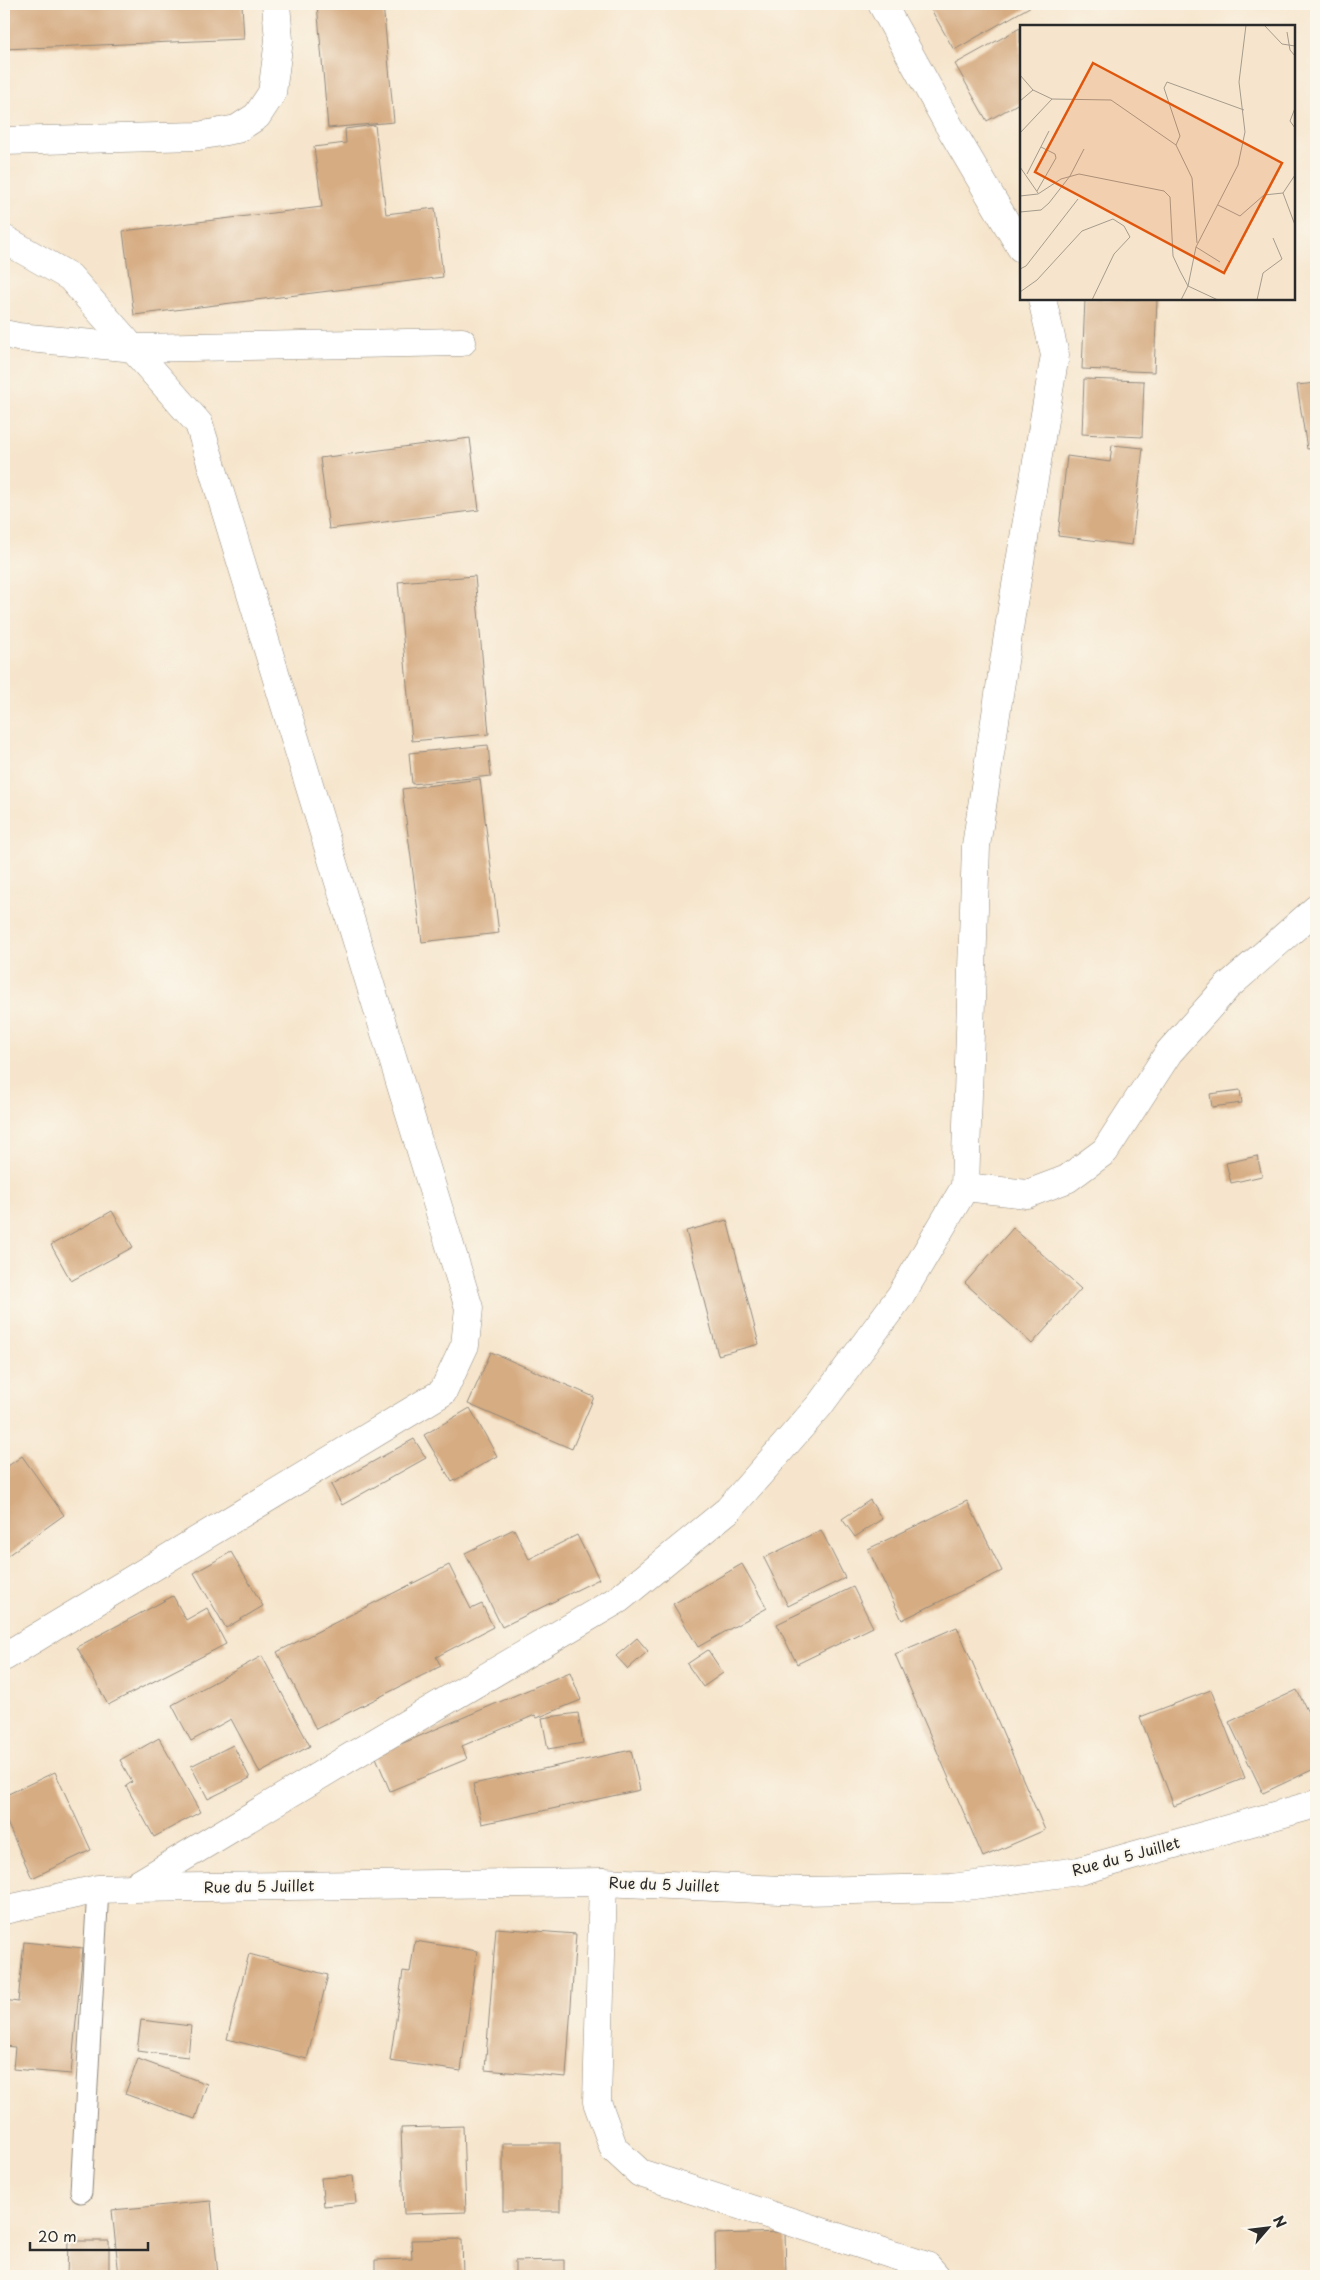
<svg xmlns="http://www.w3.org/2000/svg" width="1320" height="2280" font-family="'Playpen Sans',sans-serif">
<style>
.building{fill:#d6ac82}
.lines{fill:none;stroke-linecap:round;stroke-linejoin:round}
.service-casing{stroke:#90887c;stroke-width:23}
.minor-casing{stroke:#90887c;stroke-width:29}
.tertiary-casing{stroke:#90887c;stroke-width:29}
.service{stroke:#fff;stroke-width:21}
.minor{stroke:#fff;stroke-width:28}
.tertiary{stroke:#fff;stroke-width:28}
.labels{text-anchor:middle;stroke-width:4;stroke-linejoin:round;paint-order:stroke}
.street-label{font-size:15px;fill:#2b2b2b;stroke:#fbf7ec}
.inset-road{fill:none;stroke:#a59b8c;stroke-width:1}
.view{fill:#df570e;fill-opacity:0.15;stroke:#df570e;stroke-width:2.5}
.inset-edge{fill:none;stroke:#2b2b2b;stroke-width:2.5}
</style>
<rect width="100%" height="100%" fill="#fbf7ec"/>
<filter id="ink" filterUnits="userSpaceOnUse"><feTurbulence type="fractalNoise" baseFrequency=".02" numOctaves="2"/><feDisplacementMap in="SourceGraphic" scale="10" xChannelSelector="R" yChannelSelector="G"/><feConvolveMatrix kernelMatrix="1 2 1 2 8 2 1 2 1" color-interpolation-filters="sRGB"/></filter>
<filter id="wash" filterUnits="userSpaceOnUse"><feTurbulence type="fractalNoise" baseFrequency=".0096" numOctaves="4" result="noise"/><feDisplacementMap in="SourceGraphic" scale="20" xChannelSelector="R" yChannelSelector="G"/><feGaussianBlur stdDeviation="1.12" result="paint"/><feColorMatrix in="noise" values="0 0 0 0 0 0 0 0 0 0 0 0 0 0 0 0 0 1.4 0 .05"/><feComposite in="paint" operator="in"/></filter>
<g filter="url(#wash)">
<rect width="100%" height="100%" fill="#f6e5cc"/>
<g id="blocks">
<g class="building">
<polygon points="4,4 242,4 244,39 4,49"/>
<polygon points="317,4 383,4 394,122 328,128"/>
<polygon points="928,4 1032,4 1033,5 954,50"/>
<polygon points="1020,28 1021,102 987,121 955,64"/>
<polygon points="375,125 386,214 435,208 443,277 134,315 123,231 322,207 314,147 346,143 345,129"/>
<polygon points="1085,299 1157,299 1154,372 1082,369"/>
<polygon points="1084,379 1144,381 1142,437 1082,434"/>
<polygon points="1316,383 1316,448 1307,449 1297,385"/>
<polygon points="470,438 479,510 329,529 320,458"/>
<polygon points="1112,445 1143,448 1132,545 1058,536 1067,456 1110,462"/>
<polygon points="475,576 489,734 412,741 398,582"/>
<polygon points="488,745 491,776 412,784 409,753"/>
<polygon points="480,779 499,933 422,942 402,789"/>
<polygon points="1240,1090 1242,1103 1212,1107 1210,1094"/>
<polygon points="1257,1156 1262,1176 1231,1183 1226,1163"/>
<polygon points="112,1211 133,1247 71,1281 51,1245"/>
<polygon points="727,1220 759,1344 718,1355 686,1231"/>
<polygon points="1013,1228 1081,1289 1032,1344 965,1283"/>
<polygon points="491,1352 594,1397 572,1449 468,1404"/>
<polygon points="470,1408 497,1456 452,1482 424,1435"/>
<polygon points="414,1439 426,1458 342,1505 331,1485"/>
<polygon points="22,1456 64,1515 4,1558 4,1469"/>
<polygon points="870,1500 882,1519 855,1537 842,1519"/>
<polygon points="967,1501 1002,1571 902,1620 868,1549"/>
<polygon points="514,1529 529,1559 577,1535 599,1579 502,1627 465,1553"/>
<polygon points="821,1530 845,1578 788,1606 764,1558"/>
<polygon points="231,1552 263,1606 226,1628 194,1573"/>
<polygon points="742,1564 767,1608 698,1647 673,1604"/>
<polygon points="449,1565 471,1609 482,1604 493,1627 436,1657 441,1666 316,1729 277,1652"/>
<polygon points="853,1587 873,1627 797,1664 777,1624"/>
<polygon points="173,1596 186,1620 207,1608 226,1644 108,1705 77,1647"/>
<polygon points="957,1627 1045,1830 983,1857 895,1654"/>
<polygon points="637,1638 648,1651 628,1669 616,1656"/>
<polygon points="708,1650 723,1673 703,1687 687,1664"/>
<polygon points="262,1656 310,1746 260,1773 231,1719 191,1741 172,1705"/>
<polygon points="570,1672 581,1700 537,1718 535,1715 462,1746 467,1759 390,1791 375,1755"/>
<polygon points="1211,1690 1245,1778 1174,1806 1140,1717"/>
<polygon points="1297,1690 1316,1729 1316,1768 1263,1793 1229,1722"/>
<polygon points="578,1713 583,1743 548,1749 542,1718"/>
<polygon points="159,1738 200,1812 154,1837 126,1786 132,1782 120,1760"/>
<polygon points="233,1745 250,1778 208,1799 191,1766"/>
<polygon points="631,1750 640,1790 482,1824 473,1784"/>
<polygon points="55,1772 91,1850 32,1878 4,1816 4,1796"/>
<polygon points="496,1928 576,1934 566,2077 485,2070"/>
<polygon points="415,1941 477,1951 461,2071 390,2061 403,1971 410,1972"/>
<polygon points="24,1942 83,1948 71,2074 13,2069 15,2047 4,2046 4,2000 18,2002"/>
<polygon points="249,1954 328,1975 307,2059 227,2039"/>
<polygon points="141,2020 191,2026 188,2057 137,2051"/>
<polygon points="138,2059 207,2084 195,2119 125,2094"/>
<polygon points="463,2126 466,2212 404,2214 401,2128"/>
<rect x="503" y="2143" width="57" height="68"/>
<polygon points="353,2176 356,2203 324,2206 321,2178"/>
<polygon points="211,2201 218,2276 119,2276 112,2210"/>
<polygon points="785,2232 786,2276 716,2276 715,2234"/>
<polygon points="462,2239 463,2276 375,2276 375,2260 412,2259 411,2240"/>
<polygon points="68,2241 109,2241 109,2276 67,2276"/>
<polygon points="564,2260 564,2276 515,2276 515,2261"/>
</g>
</g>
</g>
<g filter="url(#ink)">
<use href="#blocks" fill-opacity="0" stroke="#90887c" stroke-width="1"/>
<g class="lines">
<defs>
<polyline id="service" points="81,2192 98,1889"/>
<g id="minor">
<polyline points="4,141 198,136 237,129 257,116 272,93 279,40 276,4"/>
<polyline points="4,239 70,277 199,424 469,1308 465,1345 443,1392 4,1657"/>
<polyline points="4,334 18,337 135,348 462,342"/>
<polyline points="965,1187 1027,1194 1067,1179 1105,1151 1169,1052 1227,987 1316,909"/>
<polyline points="603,1882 597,2102 614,2149 640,2173 927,2266 936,2276"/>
<polyline points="132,1888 603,1882 803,1891 952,1888 1079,1871 1316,1804"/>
</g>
<g id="tertiary">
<polyline points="882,4 948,124 1021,248"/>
<polyline points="4,1910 98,1889 132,1888 347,1759 619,1599 728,1510 819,1406 901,1295 965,1187 976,846 1012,609 1055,355 1042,299"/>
</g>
</defs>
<use href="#service" class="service-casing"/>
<use href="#minor" class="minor-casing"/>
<use href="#tertiary" class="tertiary-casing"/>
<use href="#service" class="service"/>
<use href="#minor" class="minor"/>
<use href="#tertiary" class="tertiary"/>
</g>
</g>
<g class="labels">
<g class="street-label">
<text transform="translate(1126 1857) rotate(-15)" y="5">Rue du 5 Juillet</text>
<text transform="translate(664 1885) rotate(2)" y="5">Rue du 5 Juillet</text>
<text transform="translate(259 1887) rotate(-1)" y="5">Rue du 5 Juillet</text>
</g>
</g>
<g transform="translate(1020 25)">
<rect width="275" height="275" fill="#f6e5cc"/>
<path class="inset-road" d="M244,0L262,19L275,21M267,7L270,25L275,31M0,50L13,65L32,74L91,75L156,120L172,153L177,218M0,76L13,65M275,83L270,96L275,103M0,108L32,74M156,120L160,111L144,63L147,57L224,85M0,142L18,168M7,149L29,106M17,166L36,133L35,129L21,122M263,168L275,200M263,168L275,150M0,171L18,169L41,154L59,149L144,166L150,172L153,231L160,246L168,261L198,275M198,180L220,191L244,170L263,168M0,187L21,185L29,178L50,151L64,124M176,222L200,237M0,244L6,241L58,174M0,267L17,255L62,206L93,194L104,201L110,212L94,229L72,275M161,275L168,261L176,222L218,140L225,107L219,57L226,0M237,275L243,248L262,234L253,213"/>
<path class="view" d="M73,38L262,138L204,248L15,147Z"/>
<rect width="275" height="275" class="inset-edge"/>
</g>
<rect width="1320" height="2280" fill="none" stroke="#fbf7ec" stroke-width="20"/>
<g transform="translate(1268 2228) rotate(62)" stroke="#fbf7ec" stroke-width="4" paint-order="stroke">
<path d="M0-4L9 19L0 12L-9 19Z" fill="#2b2b2b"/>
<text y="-8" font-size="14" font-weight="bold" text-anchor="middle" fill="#2b2b2b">N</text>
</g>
<path d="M30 2242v8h118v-8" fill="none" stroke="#2b2b2b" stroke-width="2.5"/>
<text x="38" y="2242" font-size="15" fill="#2b2b2b" stroke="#fbf7ec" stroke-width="4" paint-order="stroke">20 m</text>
</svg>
